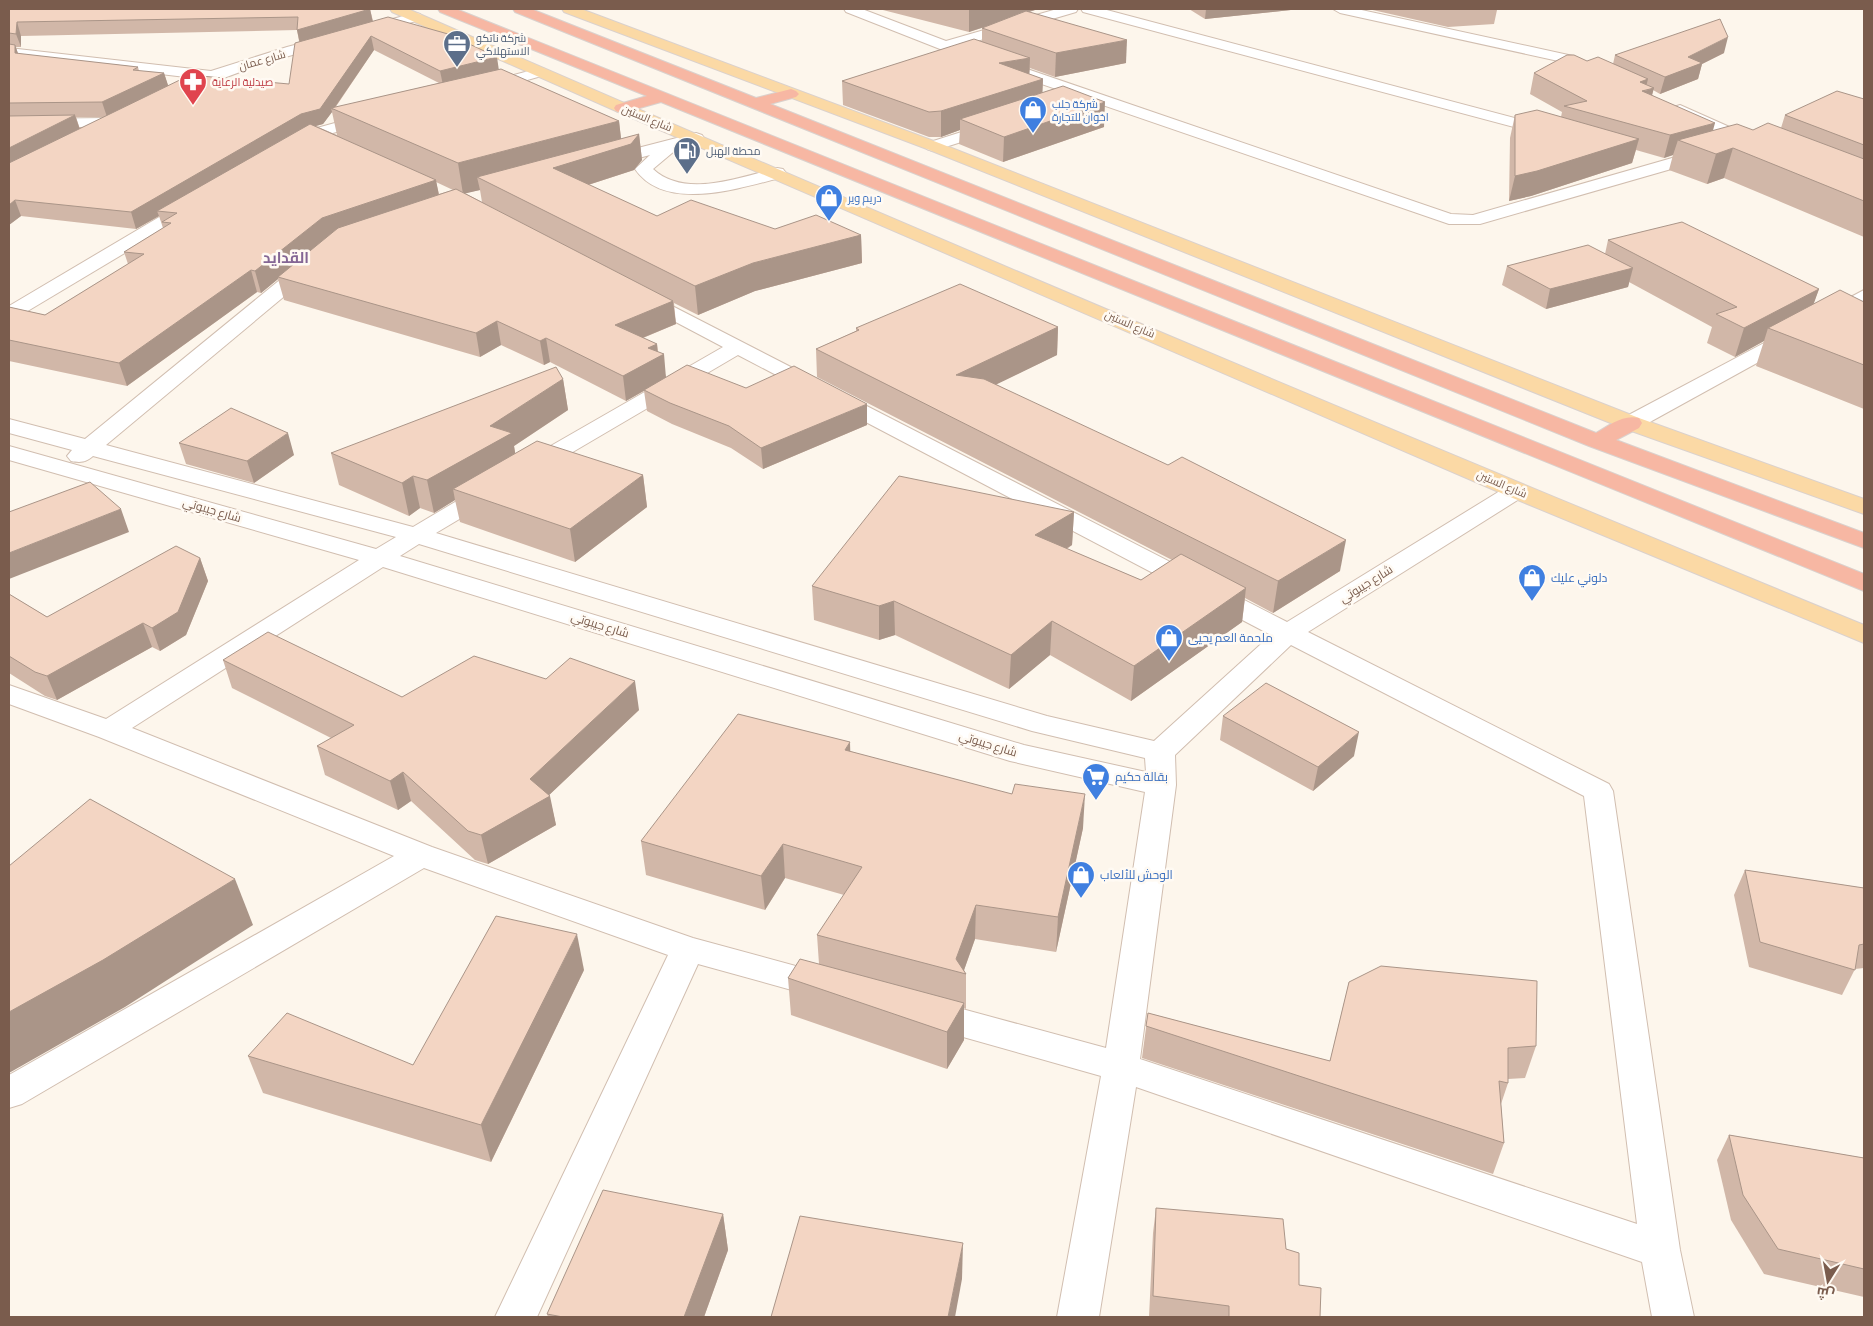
<svg xmlns="http://www.w3.org/2000/svg" width="1873" height="1326" font-family="Commissioner,Cairo,sans-serif">
<style>
.lines{fill:none;stroke-linecap:round;stroke-linejoin:round}
.minor-casing{stroke:#d1beb0;stroke-width:2}
.major-casing{stroke:#dad1cd;stroke-width:2}
.highway-casing{stroke:#dad1cd;stroke-width:2}
.minor{fill:#fff;fill-rule:evenodd}
.major{fill:#fbd9a5;fill-rule:evenodd}
.highway{fill:#f7b7a3;fill-rule:evenodd}
.wall{fill:#d1b7a8;fill-rule:evenodd}
.shaded-wall{fill:#aa9588}
.building{fill:#f3d5c3;stroke:#aa9588}
.labels{text-anchor:middle;stroke-width:5;stroke-linejoin:round;paint-order:stroke}
.far-service-label{font-size:11px;fill:#4e5e75;stroke:#fffaf3;text-anchor:start}
.far-street-label{font-size:11px;fill:#7a5c4d;stroke:#fffaf3}
.far-health-label{font-size:11px;fill:#be3a42;stroke:#fffaf3;text-anchor:start}
.far-shop-label{font-size:11px;fill:#366cbe;stroke:#fffaf3;text-anchor:start}
.street-label{font-size:12px;fill:#7a5c4d;stroke:#fffaf3}
.shop-label{font-size:12px;fill:#366cbe;stroke:#fffaf3;text-anchor:start}
.far-district-label{font-size:15px;font-weight:bold;fill:#846695;stroke:#fffaf3}
</style>
<rect width="100%" height="100%" fill="#fdf6ec"/>
<g class="lines">
<defs>
<g id="minor">
<polygon points="844,9 862,9 946,41 1057,9 1078,9 1076,12 960,46 1451,214 1473,215 1707,148 1713,149 1715,153 1713,157 1480,224 1449,224 940,49 846,12"/>
<polygon points="1081,9 1103,9 1556,129 1558,132 1556,135 1544,135 1083,12"/>
<polygon points="1333,9 1357,9 1573,56 1603,70 1605,73 1598,77 1563,62 1340,13"/>
<polygon points="415,13 420,14 422,17 420,20 267,62 173,97 168,95 165,92 168,89 194,78 9,56 9,48 211,71 287,47"/>
<polygon points="540,68 545,69 547,72 545,75 485,92 477,87 480,84"/>
<polygon points="1680,105 1761,141 1763,144 1761,147 1749,147 1674,113 1672,110 1674,107"/>
<polygon points="371,113 377,115 379,118 377,121 318,137 298,149 286,149 284,146 306,131"/>
<polygon points="109,118 117,123 115,126 9,129 9,119"/>
<polygon points="996,121 1002,123 1004,126 1002,129 933,151 927,149 925,146 927,143"/>
<path d="M696,133L702,135L704,138L702,141L678,148L653,169C685,199 740,177 777,168L783,169L786,173L783,177C741,188 665,213 635,169L650,155L605,167L599,166L597,162L599,158Z"/>
<polygon points="194,199 200,200 203,204 200,208 16,318 9,320 9,306 188,200"/>
<path d="M310,259L317,261L319,265L317,269L106,445L413,527L482,486L490,484L498,486L502,491L498,496L436,533L1047,716L1154,741L1271,635L738,355L537,473L529,475L521,473L517,468L521,463L723,347L636,301L633,297L636,293L643,291L1287,622L1508,486L1516,484L1524,486L1528,491L1524,496L1308,632L1609,784L1613,791L1680,1250L1694,1317H1652L1642,1262L1136,1087L1099,1317H1057L1101,1076L917,1024L911,1014L917,1004L929,1000L1106,1048L1145,792L1010,761L383,567L132,728L432,847L693,938L836,977L841,986L836,995L824,999L698,964L537,1317H495L668,955L424,868L22,1104L9,1108V1075L394,856L99,737L9,704V685L106,719L359,560L9,460V446L376,549L396,537L93,456C86,462 81,463 71,461L67,456L72,450L9,433V419L85,439L303,261ZM419,544L1032,731L1145,758L1146,772L1024,745L400,556ZM1291,645L1584,796L1637,1224L1140,1059L1176,785L1175,755Z"/>
<polygon points="1864,290 1864,304 1639,428 1631,430 1623,428 1620,423 1623,418"/>
</g>
<g id="major">
<path d="M390,9H408C891,220 1377,425 1864,625V643L1508,496L616,111L392,12Z"/>
<polygon points="562,9 581,9 939,143 1639,418 1864,499 1864,514 1623,428 927,149 564,12"/>
</g>
<g id="highway">
<polygon points="438,9 456,9 1864,574 1864,591 661,102 622,113 616,111 614,108 616,105 647,96 440,12"/>
<path d="M513,9H531L756,98L791,89L796,91L799,94L796,97L770,104L1596,433C1610,425 1623,414 1639,418L1642,423L1639,428L1616,440L1864,533V548L1589,446L515,12Z"/>
</g>
</defs>
<use href="#minor" class="minor-casing"/>
<use href="#major" class="major-casing"/>
<use href="#highway" class="highway-casing"/>
<use href="#minor" class="minor"/>
<use href="#major" class="major"/>
<use href="#highway" class="highway"/>
</g>
<g class="wall">
<path d="M9,9H370L373,21L499,69L619,121L621,139L639,134L642,160L634,170L588,185L657,216L775,229L861,235L862,263L755,291L698,315L674,303L676,324L643,338L657,344L658,351L666,377L746,388L867,425L763,469L731,448L672,424L647,411L644,391L626,401L550,362L544,365L501,345L480,357L284,300L278,279L261,293L257,292L127,386L9,361V307L45,315L128,264L124,252L163,228L159,216L136,229L21,216L9,225ZM297,30L299,41L289,84L168,86L164,73L139,71L138,67L18,54L16,47H21V36ZM374,50L439,83L335,108ZM332,112L337,135L316,126L323,124ZM76,117H104L80,129ZM436,182L453,190L439,194ZM480,190L482,202L465,193Z"/>
<polygon points="879,9 1038,9 1029,12 1126,63 1055,77 1030,68 1029,74 1043,79 1042,93 1104,127 1003,162 959,144 960,130 941,137 929,137 843,105 842,81 982,42 982,28 991,25 969,32"/>
<polygon points="1189,9 1300,9 1205,19"/>
<polygon points="1368,9 1506,9 1497,10 1494,24 1448,27"/>
<polygon points="1724,53 1702,64 1698,79 1660,94 1653,90 1652,95 1713,130 1753,130 1781,128 1785,115 1864,99 1864,237 1724,178 1707,184 1669,170 1673,155 1664,158 1636,150 1632,163 1531,196 1509,201 1510,138 1515,115 1561,117 1562,112 1530,94 1534,73 1587,61 1613,64 1615,55"/>
<polygon points="1608,240 1819,289 1813,304 1864,302 1864,409 1756,366 1764,341 1735,357 1707,343 1712,327 1629,282 1628,287 1546,309 1502,285 1507,266 1605,254"/>
<polygon points="1058,327 1057,355 996,384 1340,571 1273,613 1245,598 1242,622 1131,701 1050,655 1009,689 895,635 879,640 814,620 812,586 1074,512 1072,545 1067,549 1141,580 1172,560 817,377 816,349 856,331 856,328"/>
<polygon points="563,379 568,410 514,446 515,453 643,475 647,507 575,562 460,522 455,500 434,513 420,508 409,516 339,485 331,453"/>
<polygon points="179,443 294,455 254,483 186,464"/>
<polygon points="200,558 208,581 186,635 160,651 152,647 57,700 45,696 9,673 9,594 47,617"/>
<polygon points="223,660 402,697 639,710 549,795 556,825 488,864 475,860 411,801 398,810 325,775 317,746 331,738 232,688"/>
<polygon points="1223,716 1354,756 1313,791 1220,740"/>
<polygon points="850,751 1083,828 1056,952 975,939 964,970 966,974 966,1009 964,1008 964,1040 947,1069 791,1015 788,978 819,964 817,935 844,895 785,878 765,910 646,875 641,841"/>
<polygon points="1745,870 1864,888 1864,968 1855,969 1842,995 1749,967 1734,895"/>
<polygon points="584,970 491,1162 263,1093 248,1056 413,1065"/>
<polygon points="1349,982 1536,1046 1525,1078 1508,1079 1508,1083 1501,1104 1504,1143 1493,1174 1142,1058 1148,1013 1330,1061"/>
<polygon points="1729,1135 1864,1158 1864,1297 1764,1274 1731,1220 1717,1160"/>
<polygon points="1156,1208 1286,1249 1299,1285 1320,1317 1149,1317 1153,1233"/>
<polygon points="723,1214 728,1250 704,1317 548,1317 547,1314"/>
</g>
<g class="shaded-wall">
<polygon points="370,9 373,23 300,44 297,30"/>
<polygon points="969,9 1038,9 969,32"/>
<polygon points="1206,9 1300,9 1205,19"/>
<polygon points="17,22 21,36 21,47 16,34"/>
<polygon points="371,36 374,50 333,110 331,108 332,112 323,124 305,129 157,211 159,216 136,229 131,212"/>
<polygon points="1728,37 1724,53 1702,64 1698,79 1660,94 1665,77 1688,57"/>
<polygon points="1127,40 1126,63 1055,77 1056,53"/>
<polygon points="15,45 20,59 15,53"/>
<polygon points="497,57 499,71 443,85 440,71"/>
<polygon points="1030,58 1029,82 999,63"/>
<polygon points="164,73 169,88 107,117 102,102"/>
<polygon points="1043,79 1042,103 960,119 960,130 941,137 941,111"/>
<polygon points="1648,79 1645,91 1654,88 1648,110 1640,82"/>
<polygon points="1105,102 1104,127 1003,162 1004,137"/>
<polygon points="75,115 80,130 9,166 9,148"/>
<polygon points="619,121 622,147 639,134 642,160 634,170 557,195 477,177 480,190 463,194 458,163"/>
<polygon points="1715,123 1709,145 1678,140 1673,155 1664,158 1670,135"/>
<polygon points="1639,139 1632,163 1531,196 1509,201 1515,176"/>
<polygon points="1733,148 1724,178 1707,184 1716,154"/>
<polygon points="436,180 440,201 278,277 278,279 261,293 255,271 322,218"/>
<polygon points="15,200 21,216 9,225 9,205"/>
<polygon points="861,235 862,263 755,291 698,315 695,286 753,263"/>
<polygon points="1633,268 1628,287 1546,309 1550,289"/>
<polygon points="251,270 257,292 127,386 119,363"/>
<polygon points="1819,289 1809,317 1768,328 1764,341 1735,357 1744,328"/>
<polygon points="673,301 676,324 618,348 615,325"/>
<polygon points="497,321 501,345 480,357 476,333"/>
<polygon points="1058,327 1057,355 956,404 956,375"/>
<polygon points="546,338 550,362 544,365 540,341"/>
<polygon points="657,344 658,357 664,354 666,378 626,401 623,376 648,348"/>
<polygon points="563,379 568,410 514,446 517,464 453,489 455,500 434,513 427,480 490,426"/>
<polygon points="867,404 867,425 763,469 761,448"/>
<polygon points="288,433 294,455 254,483 247,461"/>
<polygon points="643,475 647,507 575,562 570,529"/>
<polygon points="413,476 420,508 409,516 402,483"/>
<polygon points="121,509 129,532 9,579 9,553"/>
<polygon points="1074,512 1072,545 1033,568 1035,535"/>
<polygon points="1346,540 1340,571 1273,613 1278,581"/>
<polygon points="200,558 208,581 186,635 160,651 152,628"/>
<polygon points="1246,588 1242,622 1131,701 1134,666"/>
<polygon points="894,601 895,635 879,640 879,606"/>
<polygon points="1052,621 1050,655 1009,689 1011,655"/>
<polygon points="143,623 152,647 57,700 47,676"/>
<polygon points="635,681 639,710 546,798 550,796 556,825 488,864 481,835 530,779"/>
<polygon points="1359,732 1354,756 1313,791 1318,767"/>
<polygon points="850,742 851,776 845,750"/>
<polygon points="403,772 411,801 398,810 390,781"/>
<polygon points="1085,794 1083,828 1056,952 1058,917"/>
<polygon points="783,844 785,878 765,910 761,876"/>
<polygon points="235,879 253,925 125,1007 9,1073 9,1012"/>
<polygon points="976,905 975,939 963,973 956,959"/>
<polygon points="577,934 584,970 491,1162 481,1125"/>
<polygon points="964,1003 964,1040 947,1069 947,1032"/>
<polygon points="723,1214 728,1250 704,1317 684,1317"/>
<polygon points="963,1243 962,1279 955,1317 948,1317"/>
</g>
<g class="building">
<polygon points="9,9 370,9 297,30 298,17 17,22 16,34 9,33"/>
<polygon points="1026,11 1127,40 1056,53 982,28"/>
<polygon points="388,17 448,34 497,57 440,71 371,36 320,109 301,114 131,212 15,200 9,205 9,163 190,75 289,84 295,43"/>
<polygon points="1720,19 1728,37 1688,57 1702,63 1665,77 1615,55"/>
<polygon points="974,39 1030,58 999,63 1043,79 941,111 929,112 842,81"/>
<polygon points="9,44 15,45 15,53 138,67 133,70 164,73 102,102 9,103"/>
<polygon points="1567,55 1574,55 1587,61 1598,57 1648,79 1640,82 1654,88 1642,91 1715,123 1670,135 1564,106 1587,101 1534,73"/>
<polygon points="501,69 619,121 458,163 331,108"/>
<polygon points="1063,86 1105,102 1004,137 960,119"/>
<polygon points="1837,91 1864,99 1864,145 1785,115"/>
<polygon points="1537,110 1639,139 1537,171 1515,176 1515,115"/>
<polygon points="75,115 9,148 9,116"/>
<polygon points="1768,123 1864,159 1864,201 1733,148 1716,154 1678,140 1737,124 1753,130"/>
<polygon points="310,124 436,180 322,218 255,271 251,270 119,363 9,340 9,307 45,315 144,254 124,252 171,223 162,222 177,213 157,211"/>
<polygon points="639,134 631,144 553,168 657,216 691,200 775,229 816,215 861,235 753,263 695,286 477,177"/>
<polygon points="456,189 673,301 615,325 657,344 648,348 664,354 623,376 546,338 540,341 497,321 476,333 278,277 338,228"/>
<polygon points="1682,222 1819,289 1744,328 1716,314 1737,307 1608,240"/>
<polygon points="1588,245 1633,268 1550,289 1507,266"/>
<polygon points="960,284 1058,327 956,375 984,379 1168,465 1182,457 1346,540 1278,581 816,349 859,330 856,328"/>
<polygon points="1840,290 1864,302 1864,365 1768,328"/>
<polygon points="687,365 746,388 794,366 867,404 761,448 729,426 670,403 644,390"/>
<polygon points="556,367 563,379 490,426 512,433 427,480 413,476 402,483 331,453"/>
<polygon points="231,408 288,433 247,461 179,443"/>
<polygon points="537,441 643,475 570,529 453,489"/>
<polygon points="899,476 1074,512 1035,535 1141,580 1181,554 1246,588 1134,666 1052,621 1011,655 894,601 879,606 812,586"/>
<polygon points="90,482 121,509 9,553 9,512"/>
<polygon points="176,546 200,558 178,612 152,628 143,623 47,676 35,672 9,656 9,594 47,617"/>
<polygon points="268,632 402,697 474,656 546,679 570,658 635,681 530,779 550,796 481,835 468,831 403,772 390,781 317,746 354,725 223,660"/>
<polygon points="1266,683 1359,732 1318,767 1223,716"/>
<polygon points="738,714 850,742 845,750 1012,794 1015,784 1085,794 1058,917 976,905 956,959 966,974 817,935 862,867 783,844 761,876 641,841"/>
<polygon points="90,799 235,879 103,960 9,1012 9,866"/>
<polygon points="1745,870 1864,888 1864,944 1859,945 1855,970 1760,942"/>
<polygon points="496,916 577,934 481,1125 248,1056 287,1013 413,1065"/>
<polygon points="800,959 964,1003 947,1032 788,978"/>
<polygon points="1381,966 1537,981 1536,1046 1508,1048 1508,1083 1499,1081 1504,1143 1146,1026 1148,1013 1330,1061 1349,982"/>
<polygon points="1729,1135 1864,1158 1864,1269 1778,1249 1743,1195"/>
<polygon points="603,1190 723,1214 684,1317 563,1317 547,1314"/>
<polygon points="1156,1208 1283,1219 1286,1249 1299,1253 1299,1285 1321,1288 1320,1317 1229,1317 1229,1306 1153,1296"/>
<polygon points="800,1216 963,1243 948,1317 771,1317"/>
</g>
<defs>
<symbol id="office-pin" viewBox="-11 -11 22 30"><path d="M0 17L-7.5 6A9.5 9.5 0 1 1 7.5 6Z" fill="#5c6f8a" stroke="#fffaf3"/><path d="M-6-3h4V-5.5h4V-3h4V5H-6ZM-1-4.5V-3h2v-1.5ZM-6 0V1H6V0Z" fill="#fff"/></symbol>
<symbol id="pharmacy-pin" viewBox="-11 -11 22 30"><path d="M0 17L-7.5 6A9.5 9.5 0 1 1 7.5 6Z" fill="#e0444e" stroke="#fffaf3"/><path d="M-2-6h4v4h4v4h-4v4h-4v-4h-4v-4h4Z" fill="#fff"/></symbol>
<symbol id="shop-pin" viewBox="-11 -11 22 30"><path d="M0 17L-7.5 6A9.5 9.5 0 1 1 7.5 6Z" fill="#3f7fe0" stroke="#fffaf3"/><path d="M-5-2.5h2.3a2.7 3.5 0 0 1 5.4 0H5L5.5 6h-11ZM-1.5-2.5h3a1.5 2.3 0 0 0-3 0Z" fill="#fff"/></symbol>
<symbol id="fuel-pin" viewBox="-11 -11 22 30"><path d="M0 17L-7.5 6A9.5 9.5 0 1 1 7.5 6Z" fill="#5c6f8a" stroke="#fffaf3"/><path d="M-5.5-6h7V0h2V4h1.3V-2.5L3-4.5l.8-.8L6-3V5H2.5V1h-1V6h-7ZM-4.2-4.7v3.2H.2V-4.7Z" fill="#fff"/></symbol>
<symbol id="supermarket-pin" viewBox="-11 -11 22 30"><path d="M0 17L-7.5 6A9.5 9.5 0 1 1 7.5 6Z" fill="#3f7fe0" stroke="#fffaf3"/><path d="M-6-5.5h2.5l.6 2H6L4.5 2H-2.5L-4.4-4H-6ZM-1.5 3.2a1.3 1.3 0 1 0 .1 0ZM3 3.2a1.3 1.3 0 1 0 .1 0Z" fill="#fff"/></symbol>
</defs>
<g fill-rule="evenodd">
<use href="#office-pin" x="441" y="28" width="32" height="43"/>
<use href="#pharmacy-pin" x="177" y="66" width="32" height="43"/>
<use href="#shop-pin" x="1017" y="94" width="32" height="43"/>
<use href="#fuel-pin" x="671" y="135" width="32" height="43"/>
<use href="#shop-pin" x="813" y="182" width="32" height="43"/>
<use href="#shop-pin" x="1516" y="562" width="32" height="43"/>
<use href="#shop-pin" x="1153" y="622" width="32" height="43"/>
<use href="#supermarket-pin" x="1080" y="761" width="32" height="43"/>
<use href="#shop-pin" x="1065" y="859" width="32" height="43"/>
</g>
<g class="labels">
<g class="far-service-label">
<text x="476" y="42">شركة ناتكو<tspan x="476" dy="13">الاستهلاكي</tspan></text>
<text x="706" y="155">محطة الهبل</text>
</g>
<g class="far-street-label">
<text transform="translate(262 60) rotate(-16)" y="4">شارع عمان</text>
<text transform="translate(647 118) rotate(22)" y="4">شارع الستين</text>
<text transform="translate(1130 324) rotate(23)" y="4">شارع الستين</text>
<text transform="translate(1502 484) rotate(23)" y="4">شارع الستين</text>
</g>
<g class="far-health-label">
<text x="212" y="86">صيدلية الرعاية</text>
</g>
<g class="far-shop-label">
<text x="1052" y="108">شركة جلب<tspan x="1052" dy="13">اخوان للتجارة</tspan></text>
<text x="848" y="202">دريم وير</text>
</g>
<g class="street-label">
<text transform="translate(212 510) rotate(16)" y="4">شارع جيبوتي</text>
<text transform="translate(1366 584) rotate(-32)" y="4">شارع جيبوتي</text>
<text transform="translate(600 625) rotate(17)" y="4">شارع جيبوتي</text>
<text transform="translate(988 744) rotate(17)" y="4">شارع جيبوتي</text>
</g>
<g class="shop-label">
<text x="1551" y="582">دلوني عليك</text>
<text x="1188" y="642">ملحمة العم يحيى</text>
<text x="1115" y="781">بقالة حكيم</text>
<text x="1100" y="879">الوحش للألعاب</text>
</g>
<g class="far-district-label">
<text x="286" y="263">القدايد</text>
</g>
</g>
<rect width="1873" height="1326" fill="none" stroke="#7a5c4d" stroke-width="20"/>
<g transform="translate(1828 1281) rotate(191)" stroke="#fffaf3" stroke-width="4" paint-order="stroke">
<path d="M0-4L9 19L0 12L-9 19Z" fill="#7a5c4d"/>
<text y="-8" font-size="14" font-weight="bold" text-anchor="middle" fill="#7a5c4d">ش</text>
</g>
</svg>
